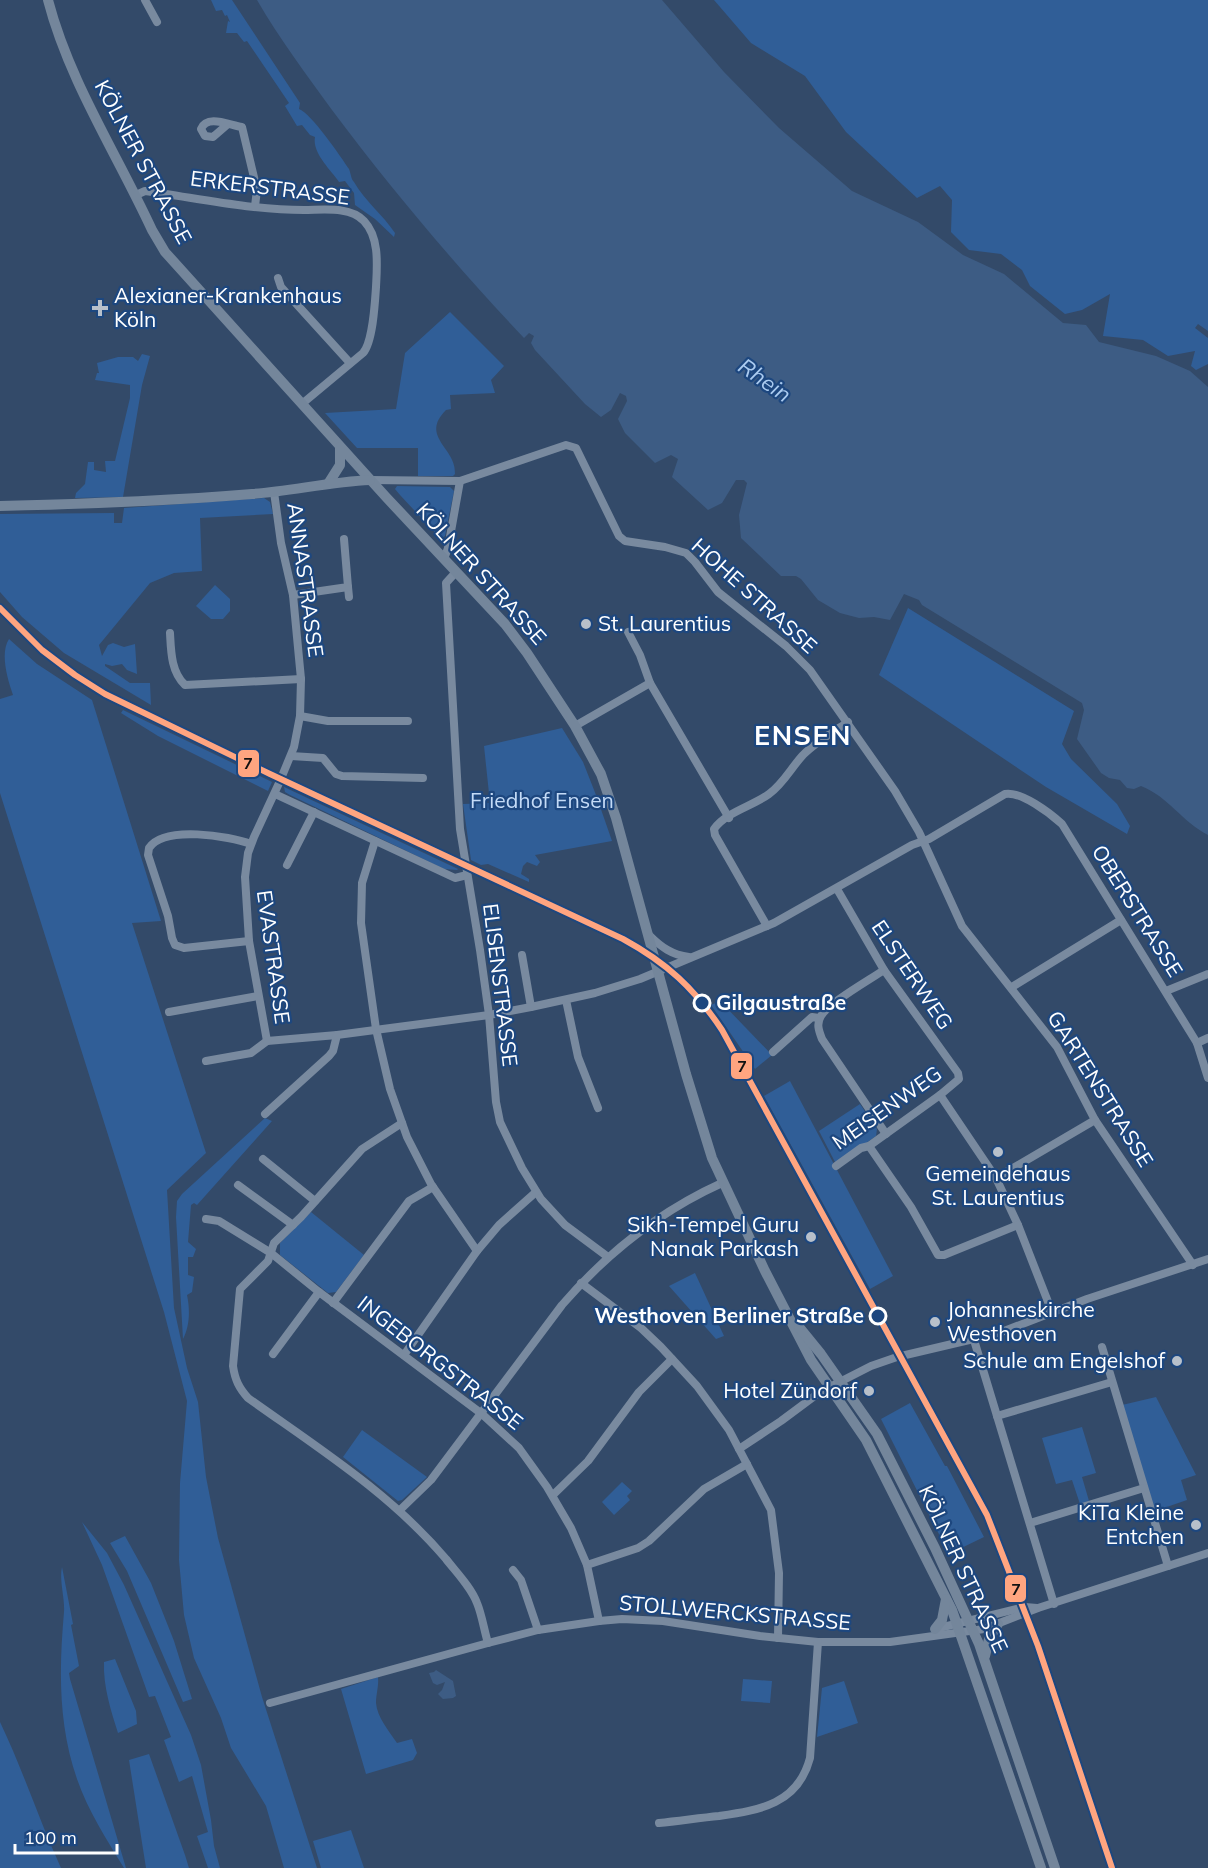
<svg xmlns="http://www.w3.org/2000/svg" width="1208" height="1868" font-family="Mulish,sans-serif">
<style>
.green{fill:#305e97}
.water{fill:#3d5c84}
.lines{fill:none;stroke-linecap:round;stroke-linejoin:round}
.street{stroke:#798a9f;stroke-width:8}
.secondary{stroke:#74869b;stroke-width:10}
.tram-1-casing{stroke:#1d477f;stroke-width:10}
.tram-1{stroke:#ffa580;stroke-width:6}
.poi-dot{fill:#b8c0ca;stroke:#1d477f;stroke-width:2}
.stop-dot{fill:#1d477f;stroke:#fff;stroke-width:3}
.labels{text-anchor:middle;stroke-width:4.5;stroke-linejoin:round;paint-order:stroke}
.street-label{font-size:21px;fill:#fff;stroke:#1d477f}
.poi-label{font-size:21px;fill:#fff;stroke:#1d477f;text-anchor:end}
.park-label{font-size:21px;fill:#c4dbf7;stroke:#1d477f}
.stop-label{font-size:21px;font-weight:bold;fill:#fff;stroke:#1d477f;text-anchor:start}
.water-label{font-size:22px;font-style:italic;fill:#abcbf0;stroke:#1d477f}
.district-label{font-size:27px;font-weight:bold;letter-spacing:1.5px;fill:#fff;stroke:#1d477f}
.line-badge{stroke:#1d477f;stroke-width:2}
.pale-badge-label{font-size:16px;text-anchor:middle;font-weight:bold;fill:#111}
</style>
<rect width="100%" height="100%" fill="#334a69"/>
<g class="green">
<path d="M211,0H232L300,103L299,109C311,113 341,157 349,169C351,174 351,179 354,182C365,201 383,215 395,233L394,237L375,219L355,205L354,193L345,181L339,182C330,169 312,153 315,137L310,135L302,125L297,126L285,106L289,103L247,41L244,42L237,33H226L228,21L230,22L227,15L225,16L222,10L216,11Z"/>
<polygon points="714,0 1208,0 1208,331 1198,324 1195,328 1208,338 1208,364 1196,370 1191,366 1195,351 1168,356 1143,340 1103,336 1110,294 1082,310 1065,314 1030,286 1022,270 1001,254 969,250 951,232 952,200 940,186 917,198 846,132 805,76 751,43"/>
<path d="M450,312L504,366L491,380L495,393L450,395L451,409L446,410C419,437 457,448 455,474L453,476H418V448H357L325,413L396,409L405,353Z"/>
<polygon points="142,354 150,356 142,385 123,497 75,498 76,493 85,484 88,462 94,462 94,470 106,472 105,461 115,461 130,398 130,385 95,380 97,373 99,373 97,363 118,357 133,357 138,361"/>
<polygon points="397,486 450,487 454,491 445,536 441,539 400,495 395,489"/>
<polygon points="264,498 270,502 273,514 200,518 202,571 174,573 150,583 99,645 102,656 108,645 113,643 124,647 135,644 137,674 127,670 122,664 112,666 105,664 105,666 130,683 150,683 151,705 64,653 22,617 0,592 0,514 114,513 114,523 122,523 124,508"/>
<polygon points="215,585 230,599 230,611 223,619 211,619 196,606"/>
<polygon points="908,608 1074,711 1062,744 1071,759 1117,804 1130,826 1127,834 1046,787 879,675"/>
<path d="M9,639L37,664L92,700L161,921L132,923L206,1153L167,1190L174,1308L187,1368L198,1402L206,1477L218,1538L262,1697L317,1868H284L266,1806L231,1748L221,1718L194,1658L184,1615L179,1560L180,1483L187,1401L164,1312L0,793V699L13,695C7,678 0,653 9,639Z"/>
<polygon points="123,710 272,782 268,791 158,736 121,713"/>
<polygon points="562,728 583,762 596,795 612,841 535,855 540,862 537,866 527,862 523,866 521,874 529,879 529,882 488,864 481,865 471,860 463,804 490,803 484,746"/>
<polygon points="284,787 458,869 457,870 444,869 290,795 285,792"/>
<polygon points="720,1001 772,1055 755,1069 711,1005"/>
<polygon points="790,1081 893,1276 870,1289 764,1096"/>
<polygon points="860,1104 877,1129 876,1136 838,1163 835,1162 819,1131"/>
<path d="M265,1118L272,1121L197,1205L194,1203L191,1205L188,1242L196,1249L193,1257H188V1275L194,1277L192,1292L187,1295C190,1309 190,1326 183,1339L176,1217L177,1201L182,1194Z"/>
<polygon points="311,1212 364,1255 336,1292 328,1293 280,1255 280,1243"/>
<polygon points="695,1273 724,1336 716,1339 669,1286"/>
<polygon points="1156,1397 1196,1475 1181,1480 1187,1500 1155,1511 1122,1405"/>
<polygon points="910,1403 945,1466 947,1466 984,1537 949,1554 881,1419"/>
<polygon points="1082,1427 1096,1473 1082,1477 1089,1501 1080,1504 1072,1480 1056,1484 1042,1438"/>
<polygon points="362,1430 427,1477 402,1500 398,1501 343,1457"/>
<polygon points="622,1482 632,1491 627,1496 630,1500 614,1515 602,1502"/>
<polygon points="82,1522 107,1553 124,1585 191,1735 201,1765 211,1820 214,1846 220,1868 208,1868 197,1836 208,1832 192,1776 179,1782 164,1740 171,1737 155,1696 149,1697 102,1565"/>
<polygon points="125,1536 151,1583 174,1641 192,1699 183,1702 127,1571 110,1543"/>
<path d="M62,1567L73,1624L71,1625L79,1666L69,1673L70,1679L126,1868H124C107,1840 88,1811 77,1779C58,1724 59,1669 64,1612C65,1598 59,1581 62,1567Z"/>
<path d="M115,1659L136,1711L137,1724L118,1733C111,1711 103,1686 104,1662Z"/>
<path d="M378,1677C379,1686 376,1694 376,1703C377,1717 389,1731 397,1743L412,1739L417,1753L413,1760L366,1774L341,1689Z"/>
<polygon points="743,1679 772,1681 770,1703 741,1701"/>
<polygon points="844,1681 858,1723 817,1737 822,1688"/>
<path d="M0,1722C23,1770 39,1820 61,1868H0Z"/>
<polygon points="149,1754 185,1855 189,1868 146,1868 129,1760"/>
<polygon points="351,1830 364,1868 321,1868 313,1841"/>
</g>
<g class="water">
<path d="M257,0H662L724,72L779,128L852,191L918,222L963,255L1004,274L1063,323L1086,325L1099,342L1156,356L1190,371L1208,387V835C1181,821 1169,797 1141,786L1134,789L1127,788L1120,780L1109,778L1101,773L1077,739L1084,710L1082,703L922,605L919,600L904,594L890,620L874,617L859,618L840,613L818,600L801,579L796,576H781L741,538L739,515L747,483L744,480H736L722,503L708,510L672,477L678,459L671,455L655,463L625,433L618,419L627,401L626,396L620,393L611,410L601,417L585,404L535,350L531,343L534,336L529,333L524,338C455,265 392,190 332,110C306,74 279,38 257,0Z"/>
<polygon points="436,1670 453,1681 456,1696 453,1698 443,1699 438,1694 442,1690 445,1682 437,1685 433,1683 429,1673 434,1672"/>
</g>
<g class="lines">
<g class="street">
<polyline points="145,0 157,22"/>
<path d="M228,124L213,137L205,136L201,129C207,114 229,125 242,127L257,190L255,206"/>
<path d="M136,195L145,191C197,198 251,210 304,210C323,210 350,206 364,221C380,238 377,266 376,287C375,302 373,342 363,353L303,403"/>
<polyline points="278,278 281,287 350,363"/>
<polyline points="370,480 460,481 566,445 576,448 619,536 625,541 665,547 686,553 695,562 718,592 786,646 810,670 895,791 919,832 962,926 1057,1047 1095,1120 1193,1265"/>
<polyline points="274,492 281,543 293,595 301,679 300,716 294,747 280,781 254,837 248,853 245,877 249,941 267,1041 337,1035"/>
<polyline points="444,559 448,548 460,481"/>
<polyline points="456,572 446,583 460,829 480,950 489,1015 496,1102 500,1122 522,1168 541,1199 565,1225 608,1257"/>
<polyline points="348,587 349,597"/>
<polyline points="293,595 348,587 344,539"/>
<polyline points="628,632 640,655 650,683 729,818"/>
<path d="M170,633C171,651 171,672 185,685L301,679"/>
<polyline points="300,716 328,721 408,721"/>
<polyline points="575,726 650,683"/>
<polyline points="291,756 323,758 336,774 342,776 423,778"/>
<polyline points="275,794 455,878 467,875"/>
<polyline points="375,841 362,883 361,923 376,1029 390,1089 407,1137 431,1184 477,1251"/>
<polyline points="287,865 314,812"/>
<path d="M767,926L715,835L714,829C726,812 753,806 769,794C783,784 791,768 803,755C816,742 833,732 848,722"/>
<path d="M649,935C661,947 672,955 689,957"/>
<path d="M249,941L184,948L175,945L172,938L168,916L148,855L149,848C164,825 229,836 251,844"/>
<polyline points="522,955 531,1007"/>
<path d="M884,970C871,979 827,1004 821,1016C816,1024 819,1031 822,1039L886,1134"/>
<polyline points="1012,987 1121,920"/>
<polyline points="1166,991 1208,974"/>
<polyline points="566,1000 578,1057 598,1108"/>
<polyline points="169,1012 258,996"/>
<polyline points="1197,1043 1208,1038"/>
<polyline points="773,1052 812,1017 819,1018"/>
<polyline points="206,1061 251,1053 267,1041"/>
<polyline points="940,1095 996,1178 1018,1225 1052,1312"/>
<path d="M265,1114L329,1056L333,1051L337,1035L489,1015L531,1007L595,993L640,979L774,923L912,845L929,839L1005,794C1021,791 1050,813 1062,824L1197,1043L1208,1078"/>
<path d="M402,1123L362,1149L301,1217L274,1243L268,1261L240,1289L233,1366C235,1380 239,1388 248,1398C318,1448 390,1493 446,1559C456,1572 471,1587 477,1603C482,1615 484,1630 488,1643"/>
<polyline points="869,1146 911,1207 938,1255 944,1255 1018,1225"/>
<polyline points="263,1159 315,1201"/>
<polyline points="836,1166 861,1148 869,1146 940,1095 959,1079 958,1073 884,970 837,889"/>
<polyline points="996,1178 1095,1120"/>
<polyline points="238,1185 293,1225"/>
<polyline points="206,1219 219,1221 271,1253 319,1292 482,1414 519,1448 547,1487 571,1528 587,1565 599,1621"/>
<polyline points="581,1283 641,1328 661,1347 697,1386 729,1430 771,1510 779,1573 778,1638"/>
<polyline points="333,1303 409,1201 433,1187"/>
<polyline points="974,1340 1054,1604"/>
<polyline points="1102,1347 1168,1566"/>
<polyline points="273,1354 319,1292"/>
<polyline points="404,1355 477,1251 499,1225 536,1192"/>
<polyline points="997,1416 1112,1382"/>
<polyline points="739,1449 781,1421 820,1392 871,1366 897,1357 999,1333 1087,1299 1208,1259"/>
<polyline points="553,1495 588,1461 639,1392 672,1359"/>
<path d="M400,1510L431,1480L562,1305C607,1253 660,1211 722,1183"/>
<polyline points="1030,1523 1144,1488"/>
<polyline points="587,1565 638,1548 649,1541 704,1489 747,1464"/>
<polyline points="513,1570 521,1580 538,1630"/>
<polyline points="935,1629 1025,1607 1037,1608"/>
<polyline points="270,1703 488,1643 538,1630 599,1621 622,1619 663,1621 760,1636 818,1642 890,1642 984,1629 1038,1608 1208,1553"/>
<path d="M659,1823C679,1821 699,1818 719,1816C760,1810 798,1804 810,1758L818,1642"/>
</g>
<g class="secondary">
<path d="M48,0C69,81 117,154 152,230L165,252L386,497L505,624L527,653L575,726L601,774L616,818L686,1074L712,1158L765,1271L811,1360L866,1440L952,1610L1041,1868"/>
<polyline points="328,484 340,465 340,447"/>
<path d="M0,506C84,504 168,501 252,494C291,491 330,482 370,480"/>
<polyline points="799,1327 821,1354 877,1434 935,1548 979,1644 1055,1868"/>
<polyline points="935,1629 942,1620 946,1599"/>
<polyline points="985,1656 989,1639 998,1624"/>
</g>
<defs>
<path id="tram-1" d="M0,608L42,650L75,675L105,694L270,774L623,939C667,963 694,988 722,1030L987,1515L1038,1646L1112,1868"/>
</defs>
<use href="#tram-1" class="tram-1-casing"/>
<use href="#tram-1" class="tram-1"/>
</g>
<g class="poi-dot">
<path d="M97 299h6v6h6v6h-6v6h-6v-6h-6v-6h6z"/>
<circle cx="586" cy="624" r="6"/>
<circle cx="998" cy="1152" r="6"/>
<circle cx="811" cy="1237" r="6"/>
<circle cx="935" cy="1322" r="6"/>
<circle cx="1177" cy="1361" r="6"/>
<circle cx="869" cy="1391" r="6"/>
<circle cx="1196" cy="1525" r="6"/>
</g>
<g class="stop-dot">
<circle cx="702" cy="1003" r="8"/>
<circle cx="878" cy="1316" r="8"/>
</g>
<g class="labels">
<g class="street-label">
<text transform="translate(143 162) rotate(62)" y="7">KÖLNER STRASSE</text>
<text transform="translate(270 188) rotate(7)" y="7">ERKERSTRASSE</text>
<text transform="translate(481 574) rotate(48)" y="7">KÖLNER STRASSE</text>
<text transform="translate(305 580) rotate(82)" y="7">ANNASTRASSE</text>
<text transform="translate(754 596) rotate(42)" y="7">HOHE STRASSE</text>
<text transform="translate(1137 911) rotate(58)" y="7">OBERSTRASSE</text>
<text transform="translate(273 957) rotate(82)" y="7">EVASTRASSE</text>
<text transform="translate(912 975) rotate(56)" y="7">ELSTERWEG</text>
<text transform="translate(500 985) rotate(83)" y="7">ELISENSTRASSE</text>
<text transform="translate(1100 1089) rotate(58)" y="7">GARTENSTRASSE</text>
<text transform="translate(887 1108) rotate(-35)" y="7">MEISENWEG</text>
<text transform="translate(440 1363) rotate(38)" y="7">INGEBORGSTRASSE</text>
<text transform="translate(963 1569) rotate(65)" y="7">KÖLNER STRASSE</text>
<text transform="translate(735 1613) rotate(5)" y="7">STOLLWERCKSTRASSE</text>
</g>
<g class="poi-label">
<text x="114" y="303" text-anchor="start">Alexianer-Krankenhaus<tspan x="114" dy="24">Köln</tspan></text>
<text x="598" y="631" text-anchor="start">St. Laurentius</text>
<text x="998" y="1181" text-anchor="middle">Gemeindehaus<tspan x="998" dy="24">St. Laurentius</tspan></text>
<text x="799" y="1232">Sikh-Tempel Guru<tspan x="799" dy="24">Nanak Parkash</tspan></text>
<text x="947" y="1317" text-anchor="start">Johanneskirche<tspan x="947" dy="24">Westhoven</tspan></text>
<text x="1165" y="1368">Schule am Engelshof</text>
<text x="857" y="1398">Hotel Zündorf</text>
<text x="1184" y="1520">KiTa Kleine<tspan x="1184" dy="24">Entchen</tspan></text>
</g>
<g class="park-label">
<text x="542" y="808">Friedhof Ensen</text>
</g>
<g class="stop-label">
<text x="716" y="1010">Gilgaustraße</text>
<text x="864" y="1323" text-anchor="end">Westhoven Berliner Straße</text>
</g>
<g class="water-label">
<text transform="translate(765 380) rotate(35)" y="8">Rhein</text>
</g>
<g class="district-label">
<text x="803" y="745">ENSEN</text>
</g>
</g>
<g class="line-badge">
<rect x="237" y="749" width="23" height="29" rx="6" fill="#ffa580"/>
<rect x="730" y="1052" width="23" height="28" rx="6" fill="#ffa580"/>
<rect x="1004" y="1574" width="23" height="29" rx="6" fill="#ffa580"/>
</g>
<g class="pale-badge-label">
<text x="248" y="769">7</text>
<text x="742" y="1072">7</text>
<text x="1016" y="1595">7</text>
</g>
<path d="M15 1844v9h102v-9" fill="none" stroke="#ffffff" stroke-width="3"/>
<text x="24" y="1844" font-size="18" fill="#ffffff" stroke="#1d477f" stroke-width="4.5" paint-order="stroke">100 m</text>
</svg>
